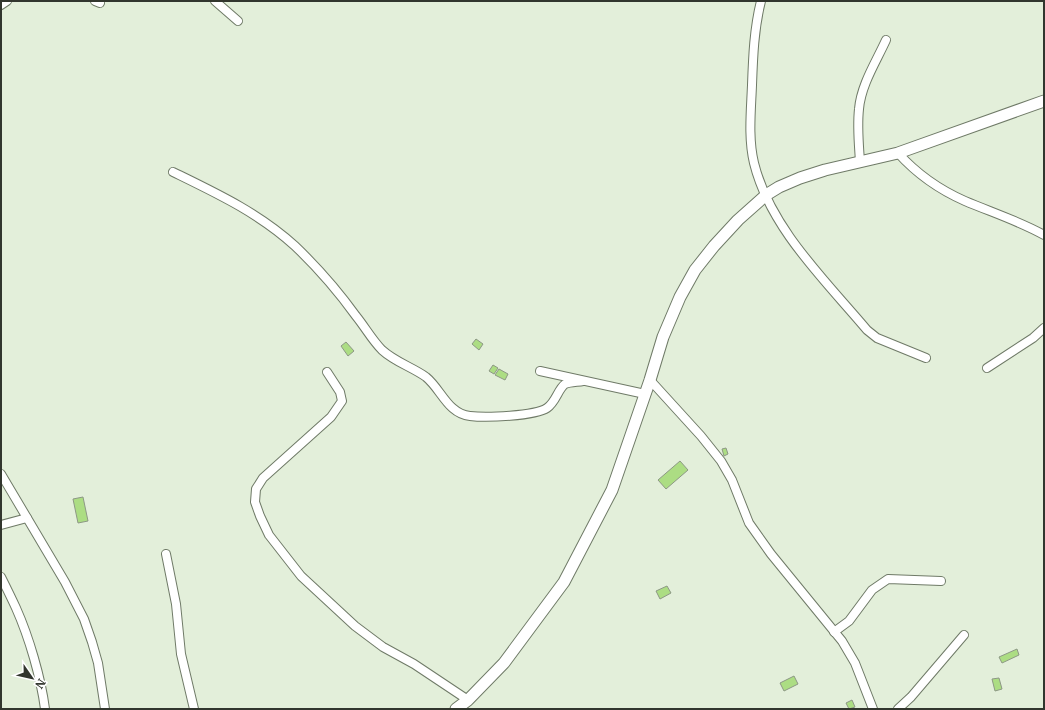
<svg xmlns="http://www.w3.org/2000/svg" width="1045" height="710" font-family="Merriweather,serif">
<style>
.building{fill:#acdd83;stroke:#8d9885}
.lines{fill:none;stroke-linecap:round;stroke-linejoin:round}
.minor-casing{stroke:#6f7a67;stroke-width:10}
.tertiary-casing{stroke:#6f7a67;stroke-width:13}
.minor{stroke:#fff;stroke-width:8}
.tertiary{stroke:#fff;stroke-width:11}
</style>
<rect width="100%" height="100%" fill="#e3efda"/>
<g class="building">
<polygon points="476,339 483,344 479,350 472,344"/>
<polygon points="346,342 354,351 348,356 341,346"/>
<polygon points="493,365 498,368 494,374 489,371"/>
<polygon points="499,369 508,374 505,380 495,375"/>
<polygon points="726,448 728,454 724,456 722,449"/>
<polygon points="680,461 688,470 666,489 658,480"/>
<polygon points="83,497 88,521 78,523 73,499"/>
<polygon points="667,586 671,593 660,599 656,591"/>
<polygon points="1017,649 1019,655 1002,663 999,657"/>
<polygon points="794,676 798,684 784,691 780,683"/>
<polygon points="999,678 1002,689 995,691 992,679"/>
<polygon points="852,700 855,707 849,709 846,703"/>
</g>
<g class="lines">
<defs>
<g id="minor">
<polyline points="95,1 100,3"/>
<polyline points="215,1 238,21"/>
<path d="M761,1C754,29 753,57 752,85C751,111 748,138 754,163C770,228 826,281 867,330L877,338L926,358"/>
<polyline points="1,5 7,1"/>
<path d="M898,153C916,173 940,190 965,201C991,212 1019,221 1044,235"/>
<path d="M860,162C859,145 857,127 859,109C861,85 876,62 886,40"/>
<path d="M173,172C216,193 259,213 295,246C317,267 338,291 356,316C365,327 372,340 382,350C395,362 412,367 426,377C441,389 448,414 470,416C486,418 535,416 547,408C556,402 558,389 565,384C570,382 578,382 583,381"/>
<polyline points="987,368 1033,338 1044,328"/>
<polyline points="540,371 645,394"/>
<polyline points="327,372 340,392 342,401 331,417 263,478 256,489 255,502 260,516 269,535 301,576 355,626 383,647 414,664 468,700"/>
<polyline points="650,380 701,436 721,461 732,480 749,523 771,554 842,641 855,663 873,709"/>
<polyline points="1,474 65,582 84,619 92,642 98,663 105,709"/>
<polyline points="1,525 27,518"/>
<polyline points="166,554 176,604 181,654 194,709"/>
<path d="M1,577C6,587 11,597 16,608C29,637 41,678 45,709"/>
<polyline points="834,632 849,621 872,590 888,579 941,581"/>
<polyline points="898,709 911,697 964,635"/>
</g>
<polyline id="tertiary" points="456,709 468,700 504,663 564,582 612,490 650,380 663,337 680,297 695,270 714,246 738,220 766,195 779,187 800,178 825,170 898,153 1044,101"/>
</defs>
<use href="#minor" class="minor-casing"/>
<use href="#tertiary" class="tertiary-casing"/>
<use href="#minor" class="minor"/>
<use href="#tertiary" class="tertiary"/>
</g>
<rect width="1045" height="710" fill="none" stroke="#32362e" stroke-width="4"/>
<g transform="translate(32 678) rotate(124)" stroke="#ffffff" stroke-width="3" paint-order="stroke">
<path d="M0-3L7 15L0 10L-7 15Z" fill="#32362e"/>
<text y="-6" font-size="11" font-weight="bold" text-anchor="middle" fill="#32362e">N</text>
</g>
</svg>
